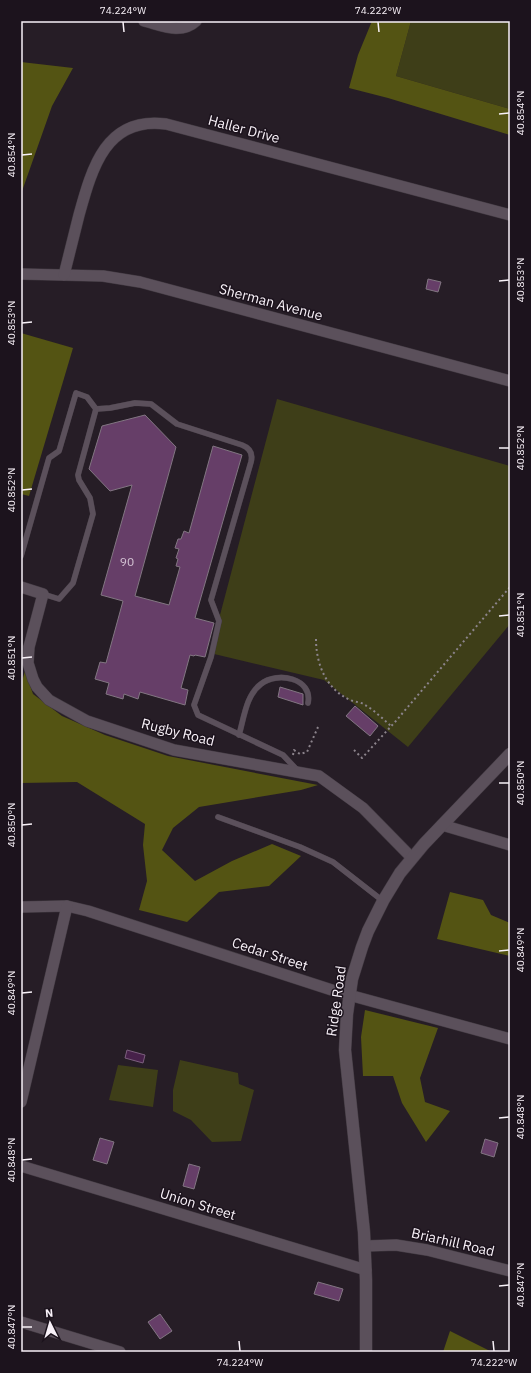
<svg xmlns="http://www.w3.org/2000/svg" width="531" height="1373" font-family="'IBM Plex Sans',sans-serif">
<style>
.green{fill:#3e3e18}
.forest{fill:#545413}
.water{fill:#47214a;stroke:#7c5f7e}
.building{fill:#663e68;stroke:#827682}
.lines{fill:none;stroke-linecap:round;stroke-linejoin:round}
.lane-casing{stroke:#423a42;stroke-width:6}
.street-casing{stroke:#423a42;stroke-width:12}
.secondary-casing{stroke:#423a42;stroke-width:13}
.path{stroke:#8c848c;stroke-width:2;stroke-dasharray:2 3;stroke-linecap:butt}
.lane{stroke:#5b505b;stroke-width:5.5}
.street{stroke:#5b505b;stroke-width:11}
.secondary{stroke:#5b505b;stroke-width:12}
.ticks{fill:none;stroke:#f8f1f8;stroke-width:1.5}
.labels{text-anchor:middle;stroke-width:3;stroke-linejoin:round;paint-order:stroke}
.number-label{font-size:12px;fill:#d4c4d4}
.street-label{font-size:14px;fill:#f8f1f8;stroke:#1c131d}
.neatline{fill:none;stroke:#f8f1f8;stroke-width:1.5}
.ticks-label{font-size:10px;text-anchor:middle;fill:#f8f1f8}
</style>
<rect width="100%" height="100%" fill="#261d26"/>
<g class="green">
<polygon points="411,21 510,21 510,109 396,76"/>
<polygon points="277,399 510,466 510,624 408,747 324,680 210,653"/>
<polygon points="180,1060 238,1073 239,1084 254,1090 241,1141 212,1142 191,1120 173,1111 173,1090"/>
<polygon points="118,1065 158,1070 153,1107 109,1100"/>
</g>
<g class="forest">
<polygon points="372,21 411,21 396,76 510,109 510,135 388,98 349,88 358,55"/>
<polygon points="21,62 73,68 52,106 21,194"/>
<polygon points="21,333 73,348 29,496 21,494"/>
<polygon points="25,671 33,694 62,716 105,735 168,756 318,785 301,790 199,807 173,828 162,850 195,881 232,861 272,844 301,856 269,886 219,892 187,922 139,910 147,881 143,845 145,824 77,782 21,783 21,685"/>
<polygon points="450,892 483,900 491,915 510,923 510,956 437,939"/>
<polygon points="365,1010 438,1028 420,1078 425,1102 450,1111 426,1142 402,1103 393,1076 363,1076 361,1037"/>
<polygon points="450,1331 492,1352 443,1352"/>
</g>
<polygon class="water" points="127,1050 145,1055 143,1063 125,1058"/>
<g class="building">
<polygon points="428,279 441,282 438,292 426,289"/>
<polygon points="145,415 176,447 135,596 169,605 180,567 176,566 178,559 176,558 179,549 175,548 178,539 181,539 184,531 189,533 213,446 242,455 195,618 214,623 205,657 195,655 194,656 190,655 181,688 188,690 185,705 140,692 138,699 124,694 123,699 106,694 109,683 95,679 100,662 106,663 123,601 101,595 132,485 110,491 89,469 102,426"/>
<polygon points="280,687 303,694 303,705 278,697"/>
<polygon points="355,706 378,726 370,736 346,716"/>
<polygon points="100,1138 114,1142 107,1164 93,1160"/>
<polygon points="485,1139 498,1143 494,1157 481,1153"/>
<polygon points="189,1164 200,1167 194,1189 183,1186"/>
<polygon points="318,1282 343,1289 339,1301 314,1294"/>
<polygon points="160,1314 172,1331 160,1339 148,1322"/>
</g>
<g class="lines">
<defs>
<g id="lane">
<path d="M96,409L110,408L135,403L151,404L177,424L242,445C250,448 253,454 251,462L211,600L219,621L211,657L194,705L198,715L283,755L298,771"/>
<polyline points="21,556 49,458 59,451 76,393 87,397 96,409"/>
<polyline points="43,594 59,599 73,583 93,514 90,498 79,480 78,475 96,409"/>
<path d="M239,735C244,718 246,695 261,684C277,671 313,678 308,703"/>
<polyline points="218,817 300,847 333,862 383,901"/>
</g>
<g id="street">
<path d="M144,21C161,25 181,35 196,21"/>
<polyline points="21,274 103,276 140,282 510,381"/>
<path d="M64,275C69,255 74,235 79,215C92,168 106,116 166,124L510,215"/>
<polyline points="21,587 43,594 29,647 28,663 33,679 37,687 49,700 87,721 174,750 319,776 363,808 412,858"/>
<polyline points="442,825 510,845"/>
<polyline points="21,907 67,906 88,911 338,992 510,1039"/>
<polyline points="21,1102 67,906"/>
<polyline points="21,1166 366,1270"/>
<polyline points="365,1246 396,1245 427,1250 510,1271"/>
<polyline points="21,1322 120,1352"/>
</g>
<polyline id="secondary" points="366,1352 366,1280 364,1232 345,1050 347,1014 352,979 362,947 368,931 383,901 400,873 424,844 510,754"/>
</defs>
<use href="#lane" class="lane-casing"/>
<use href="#street" class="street-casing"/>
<use href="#secondary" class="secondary-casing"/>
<g class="path">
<path d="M316,639C316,664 326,689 350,700C355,702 361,702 365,705C374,710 383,719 391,726"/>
<polyline points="354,750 362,758 395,722 510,587"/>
<polyline points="293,755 294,750 300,754 307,752 318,727"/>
</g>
<use href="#lane" class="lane"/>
<use href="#street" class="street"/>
<use href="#secondary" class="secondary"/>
</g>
<path class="ticks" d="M123,22L124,32M378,22L379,32M499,114L509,113M22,155L32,154M499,281L509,280M22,323L32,322M499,448H509M22,490L32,489M499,616L509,615M22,658L32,657M499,783H509M22,825L32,824M499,951L509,950M22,993L32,992M499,1118L509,1117M22,1160L32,1159M499,1286L509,1285M22,1327H32M239,1341L240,1351M493,1341L494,1351"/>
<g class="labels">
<g class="number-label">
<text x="127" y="566">90</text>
</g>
<g class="street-label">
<text transform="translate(244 129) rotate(15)" y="5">Haller Drive</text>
<text transform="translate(271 302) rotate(15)" y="5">Sherman Avenue</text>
<text transform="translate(178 732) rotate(14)" y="5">Rugby Road</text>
<text transform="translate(270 954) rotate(18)" y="5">Cedar Street</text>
<text transform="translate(336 1001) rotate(-82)" y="5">Ridge Road</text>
<text transform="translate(198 1204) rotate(17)" y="5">Union Street</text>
<text transform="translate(453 1242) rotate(13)" y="5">Briarhill Road</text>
</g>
</g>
<rect width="531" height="1373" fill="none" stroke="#1c131d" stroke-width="44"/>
<g transform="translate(50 1323) rotate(355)" stroke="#1c131d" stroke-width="3" paint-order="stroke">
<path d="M0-3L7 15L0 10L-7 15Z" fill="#f8f1f8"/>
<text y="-6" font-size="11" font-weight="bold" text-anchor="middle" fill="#f8f1f8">N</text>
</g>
<rect x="22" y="22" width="487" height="1329" class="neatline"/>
<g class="ticks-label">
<text x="123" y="14">74.224°W</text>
<text x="378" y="14">74.222°W</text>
<text transform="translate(520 113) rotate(-90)" y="4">40.854°N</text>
<text transform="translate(11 155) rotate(-90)" y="4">40.854°N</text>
<text transform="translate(520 280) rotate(-90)" y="4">40.853°N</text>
<text transform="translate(11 323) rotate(-90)" y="4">40.853°N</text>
<text transform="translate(520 448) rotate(-90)" y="4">40.852°N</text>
<text transform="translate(11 490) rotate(-90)" y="4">40.852°N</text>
<text transform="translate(520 615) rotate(-90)" y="4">40.851°N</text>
<text transform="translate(11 658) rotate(-90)" y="4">40.851°N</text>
<text transform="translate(520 783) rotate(-90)" y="4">40.850°N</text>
<text transform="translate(11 825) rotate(-90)" y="4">40.850°N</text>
<text transform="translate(520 950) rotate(-90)" y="4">40.849°N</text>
<text transform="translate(11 993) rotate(-90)" y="4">40.849°N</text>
<text transform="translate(520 1117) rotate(-90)" y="4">40.848°N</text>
<text transform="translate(11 1160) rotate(-90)" y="4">40.848°N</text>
<text transform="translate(520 1285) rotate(-90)" y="4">40.847°N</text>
<text transform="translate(11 1327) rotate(-90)" y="4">40.847°N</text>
<text x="240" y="1366">74.224°W</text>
<text x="494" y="1366">74.222°W</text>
</g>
</svg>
